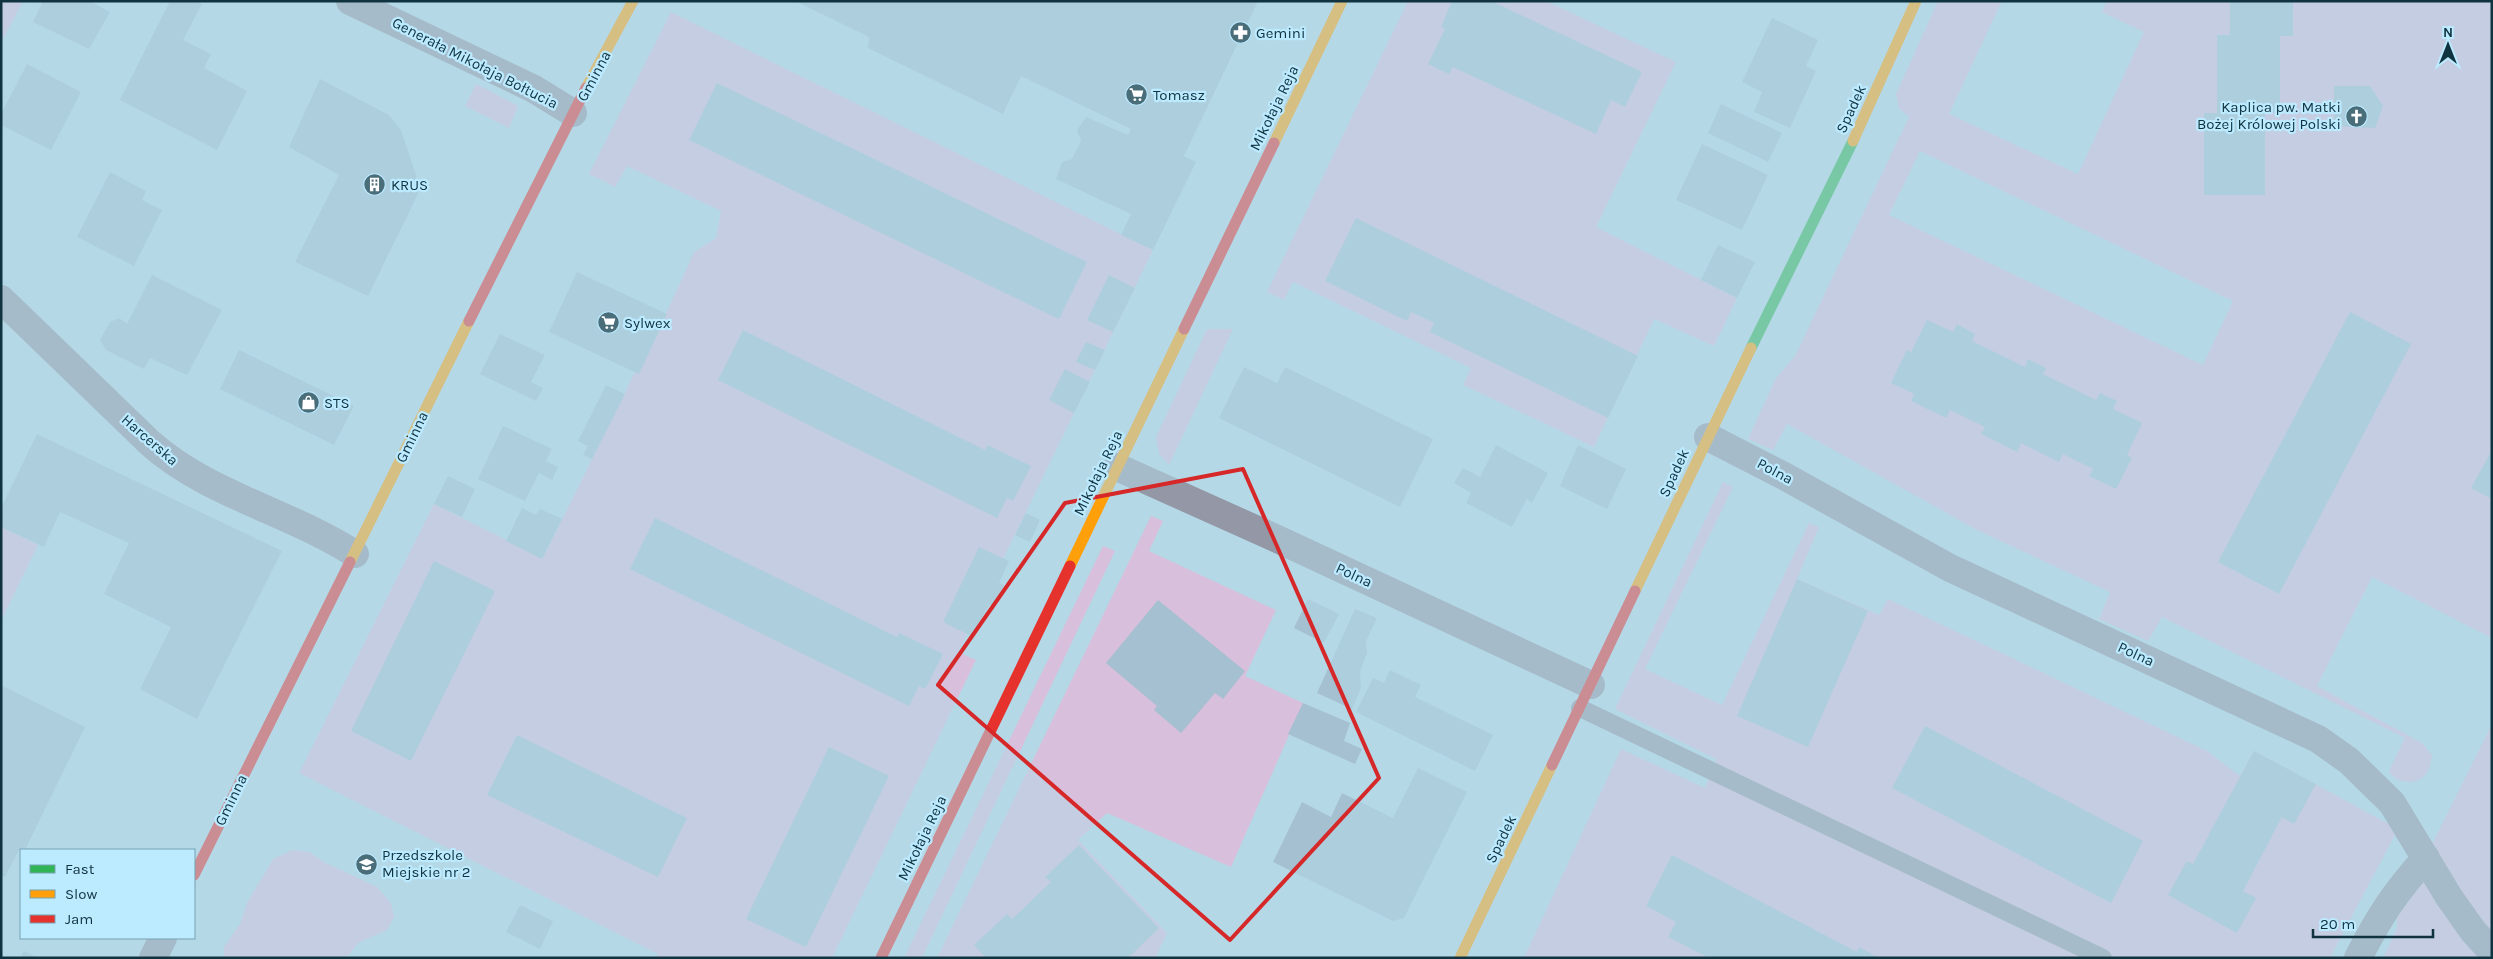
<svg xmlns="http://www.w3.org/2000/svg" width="2493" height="959" font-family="Karla,sans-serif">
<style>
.green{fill:#d8bfdb;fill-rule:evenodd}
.building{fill:#a5c0d1}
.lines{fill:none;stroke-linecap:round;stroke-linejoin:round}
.lane{stroke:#9498a6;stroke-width:18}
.street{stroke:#9498a6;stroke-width:28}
.fast{stroke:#30b455;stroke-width:11}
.slow{stroke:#ff9f0a;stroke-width:11}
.jam{stroke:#e5322d;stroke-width:11}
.marked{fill:none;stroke:#d62828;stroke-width:4;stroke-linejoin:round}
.labels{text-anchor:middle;stroke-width:4.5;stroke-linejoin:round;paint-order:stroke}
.poi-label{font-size:15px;fill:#103340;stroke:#bceaff;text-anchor:start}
.street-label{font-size:15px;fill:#103340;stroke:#bceaff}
</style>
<rect width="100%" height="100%" fill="#b5d8e7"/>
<g class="green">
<polygon points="1,1 23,1 1,43"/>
<polygon points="1408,1 1546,1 1676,62 1596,227 1737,298 1714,346 1654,319 1594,447 1463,385 1471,368 1293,282 1284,300 1267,292"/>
<path d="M1938,1H2002L1949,114L2078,174L2144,32L2102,12L2107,1H2492V638L2372,577L2317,686L2422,743L2432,755C2431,761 2430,768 2426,774C2418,786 2395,784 2389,771L2405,738L2162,617L2148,641L2099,619L2110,592L1977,530L1787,424L1773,450L1748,439L1776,378L1795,356L1909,117L1899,108L1896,94ZM1920,151L2233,301L2203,365L1889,215Z"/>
<polygon points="671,12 1153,250 958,652 976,660 832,958 656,958 658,954 299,773 434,504 543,558 635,372 639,373 694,252 716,238 721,211 627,166 615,187 589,174"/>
<polygon points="476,84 518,106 509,128 465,106"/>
<polygon points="1207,329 1233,329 1169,465 1159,454 1156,437"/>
<polygon points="1723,482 1733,487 1645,669 1722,705 1809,523 1819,527 1797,579 1879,615 1888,599 2207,751 2240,776 2254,751 2398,829 2330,958 1524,958 1621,749 1705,788 1716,759 1615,709"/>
<polygon points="1151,516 1163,521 1149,551 1276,610 1245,676 1303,703 1231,867 1107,813 1078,840 1167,933 1155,958 937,958"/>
<polygon points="1,527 38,545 1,621"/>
<polygon points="1103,546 1115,551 922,958 904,958"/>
<polygon points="2492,724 2492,958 2383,958 2397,928 2397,915"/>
<polygon points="292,850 309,852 324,862 377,887 391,903 394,917 387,930 358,943 349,955 340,958 224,958 224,947 240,924 247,903 273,859"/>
</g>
<g class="building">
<polygon points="43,1 90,1 110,12 89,49 33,22"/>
<polygon points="170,1 196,1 202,4 183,40 211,54 204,68 247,91 217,150 120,100"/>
<polygon points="795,1 1258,1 1184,156 1196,162 1153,250 1121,235 1131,214 1056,179 1062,162 1072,159 1081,141 1077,130 1086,117 1128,135 1131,129 1021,76 1003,114 868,48 869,37"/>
<polygon points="1452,1 1491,1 1642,72 1625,107 1611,100 1596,134 1453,67 1449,74 1428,64 1445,29 1441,27"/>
<polygon points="2230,1 2293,1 2293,36 2280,36 2280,113 2265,113 2265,195 2204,195 2204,113 2217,113 2217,35 2230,35"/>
<polygon points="1772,18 1818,40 1806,66 1816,71 1790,128 1754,112 1762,92 1742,82"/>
<polygon points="27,64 81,92 51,150 1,125 1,114"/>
<polygon points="320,79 389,115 401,130 416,175 418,194 368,296 295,262 339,175 289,147"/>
<polygon points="717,83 1087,262 1059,319 689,140"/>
<polygon points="2334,86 2370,86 2383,106 2375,128 2334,126"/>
<polygon points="1721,104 1782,133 1768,162 1708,133"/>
<polygon points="1702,144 1768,175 1742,230 1676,200"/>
<polygon points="110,172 146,191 142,200 162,210 134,266 77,237"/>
<polygon points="1356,218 1638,356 1608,418 1430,332 1434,323 1411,312 1407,321 1325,281"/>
<polygon points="1718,245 1755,262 1737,298 1701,280"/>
<polygon points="577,272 667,314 639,374 549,332"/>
<polygon points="152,275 222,310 187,375 150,358 144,369 106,350 100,340 110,322 119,318 127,324"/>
<polygon points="1109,275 1135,288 1113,332 1087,320"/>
<polygon points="2350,312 2411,344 2279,594 2218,562"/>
<polygon points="1927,320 1953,332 1957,324 1975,334 1972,341 2025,367 2028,359 2046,368 2043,374 2096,400 2100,393 2117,401 2113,409 2142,423 2127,455 2132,458 2116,489 2089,476 2093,469 2063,454 2059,462 2021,443 2017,452 1981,434 1985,427 1950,410 1946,418 1911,401 1914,394 1891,383 1907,350 1911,352"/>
<polygon points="743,330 985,450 987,445 1031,466 1013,501 1007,498 997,518 718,380"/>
<polygon points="500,334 545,355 531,382 543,388 536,401 480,374"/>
<polygon points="1086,342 1105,350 1095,370 1076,362"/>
<polygon points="239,350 354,406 334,445 220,389"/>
<polygon points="1244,367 1277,383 1285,367 1433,439 1400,507 1219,418"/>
<polygon points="1065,369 1090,382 1074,413 1049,400"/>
<polygon points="606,385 625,394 592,459 583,455 588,446 578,441"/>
<polygon points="503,426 552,449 546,461 558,467 552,480 539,473 525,501 478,479"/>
<polygon points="37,434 282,551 197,719 140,689 171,627 104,594 129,543 60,512 44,547 1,527 1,508"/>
<polygon points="1496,445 1548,473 1532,503 1527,499 1512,527 1466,503 1471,493 1454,483 1463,468 1480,477"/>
<polygon points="1578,445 1626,469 1607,509 1560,486"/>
<polygon points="2492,450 2492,499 2471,488"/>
<polygon points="448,476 475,489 462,517 434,504"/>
<polygon points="522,508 536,515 540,509 562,519 542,559 506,541"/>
<polygon points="1026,513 1040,520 1030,542 1015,535"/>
<polygon points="655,518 897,637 899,633 943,654 925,689 919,686 909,706 630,569"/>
<polygon points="979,547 1009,561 999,583 1004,585 994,607 989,605 973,637 943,622"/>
<polygon points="434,561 495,591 411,761 351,731"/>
<polygon points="1797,579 1868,611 1808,747 1737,716"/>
<polygon points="1308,599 1339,614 1324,643 1294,628"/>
<polygon points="1158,600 1245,671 1223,699 1215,693 1181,733 1154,710 1157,706 1106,663"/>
<polygon points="1355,609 1377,618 1366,641 1367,653 1360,672 1361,688 1352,709 1317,693"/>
<polygon points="1390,670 1421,685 1415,697 1493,735 1475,771 1356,712 1373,678 1384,683"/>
<polygon points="1,685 85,727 25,850 20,848 5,877 1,875"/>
<polygon points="1303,703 1350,723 1344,741 1362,749 1355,764 1288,734"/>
<polygon points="1925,726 2143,841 2111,903 1892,788"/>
<polygon points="517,735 687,818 658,877 487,795"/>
<polygon points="829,747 889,776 806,947 746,919"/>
<polygon points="2254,751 2316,784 2294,824 2282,817 2243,891 2256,898 2237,933 2168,895 2187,861 2193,864"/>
<polygon points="1418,768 1467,792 1404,918 1393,921 1273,862 1302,802 1331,817 1342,793 1393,818"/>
<polygon points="1079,845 1159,928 1128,958 986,958 974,945 1007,914 1012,919 1051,882 1045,877"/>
<polygon points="1672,855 1857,952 1859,947 1879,958 1709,958 1668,937 1676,922 1646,906"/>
<polygon points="520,905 553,921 540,949 506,932"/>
<polygon points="24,951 38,958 20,958"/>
</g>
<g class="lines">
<polyline class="lane" points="1580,708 2103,958"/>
<g class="street">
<polyline points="350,1 534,89 573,113"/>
<path d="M1,299L150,443C207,494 290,512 355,554"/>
<polyline points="1708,437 1784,476 1950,568 2318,739 2349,761 2392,803 2449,897 2473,931 2492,952"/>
<polyline points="1117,467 1273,537 1591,685"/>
<polyline points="153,958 163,938"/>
<path d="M2358,958C2379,917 2395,892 2426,858"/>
</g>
<polyline class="fast" points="1751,348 1853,141"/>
<g class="slow">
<polyline points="586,88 633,1"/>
<polyline points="1853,141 1916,1"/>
<polyline points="1274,143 1342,1"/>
<polyline points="350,562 469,321"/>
<polyline points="1070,566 1184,329"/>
<polyline points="1635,591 1751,348"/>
<polyline points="1460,958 1552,765"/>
</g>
<g class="jam">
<polyline points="469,321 586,88"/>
<polyline points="1184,329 1274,143"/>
<polyline points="1552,765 1635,591"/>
<polyline points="194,875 350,562"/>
<polyline points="881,958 1070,566"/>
</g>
</g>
<path d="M0 0H2493V959H0ZM1243,469L1379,778L1230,940L938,685L1065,503Z" fill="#b5d8e7" fill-opacity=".55" fill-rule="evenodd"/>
<path class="marked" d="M1243,469L1379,778L1230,940L938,685L1065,503Z"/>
<defs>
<symbol id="pharmacy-disc" viewBox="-11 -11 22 22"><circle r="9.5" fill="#4a6d7a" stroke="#bceaff"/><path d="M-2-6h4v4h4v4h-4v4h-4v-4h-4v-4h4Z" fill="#fff"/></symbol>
<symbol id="supermarket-disc" viewBox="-11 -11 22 22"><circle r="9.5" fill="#4a6d7a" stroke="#bceaff"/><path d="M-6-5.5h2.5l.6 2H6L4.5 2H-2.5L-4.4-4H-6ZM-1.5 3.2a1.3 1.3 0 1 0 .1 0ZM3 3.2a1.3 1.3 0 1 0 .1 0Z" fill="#fff"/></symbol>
<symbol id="church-disc" viewBox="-11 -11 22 22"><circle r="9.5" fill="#4a6d7a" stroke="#bceaff"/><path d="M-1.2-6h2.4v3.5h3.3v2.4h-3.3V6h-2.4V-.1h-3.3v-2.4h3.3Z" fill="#fff"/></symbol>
<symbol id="building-disc" viewBox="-11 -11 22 22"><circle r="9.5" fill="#4a6d7a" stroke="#bceaff"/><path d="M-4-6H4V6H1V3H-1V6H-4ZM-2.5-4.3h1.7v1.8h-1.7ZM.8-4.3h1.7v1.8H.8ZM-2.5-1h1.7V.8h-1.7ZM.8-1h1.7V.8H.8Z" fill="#fff"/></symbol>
<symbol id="shop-disc" viewBox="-11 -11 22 22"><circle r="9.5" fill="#4a6d7a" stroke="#bceaff"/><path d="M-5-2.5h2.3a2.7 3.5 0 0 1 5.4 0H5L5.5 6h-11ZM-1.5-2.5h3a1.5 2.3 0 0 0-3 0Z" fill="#fff"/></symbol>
<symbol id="school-disc" viewBox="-11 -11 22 22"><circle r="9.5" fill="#4a6d7a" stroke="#bceaff"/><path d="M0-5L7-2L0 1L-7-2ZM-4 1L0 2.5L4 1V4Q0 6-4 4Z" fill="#fff"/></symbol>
</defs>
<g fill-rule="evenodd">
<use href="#pharmacy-disc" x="1228" y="20" width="25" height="25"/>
<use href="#supermarket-disc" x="1124" y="82" width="25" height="25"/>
<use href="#church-disc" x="2344" y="104" width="25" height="25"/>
<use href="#building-disc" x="362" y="172" width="25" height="25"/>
<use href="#supermarket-disc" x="596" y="310" width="25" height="25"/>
<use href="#shop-disc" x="296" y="390" width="25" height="25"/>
<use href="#school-disc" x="354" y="852" width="25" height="25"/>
</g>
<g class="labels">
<g class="poi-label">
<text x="1256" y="38">Gemini</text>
<text x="1153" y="100">Tomasz</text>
<text x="2341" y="112" text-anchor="end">Kaplica pw. Matki<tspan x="2341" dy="17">Bożej Królowej Polski</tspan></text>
<text x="391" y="190">KRUS</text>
<text x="624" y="328">Sylwex</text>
<text x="324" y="408">STS</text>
<text x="382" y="860">Przedszkole<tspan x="382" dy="17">Miejskie nr 2</tspan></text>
</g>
<g class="street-label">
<text transform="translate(475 63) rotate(27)" y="5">Generała Mikołaja Bołtucia</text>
<text transform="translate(594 76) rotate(-62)" y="5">Gminna</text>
<text transform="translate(1274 108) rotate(-64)" y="5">Mikołaja Reja</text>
<text transform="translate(1851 109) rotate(-65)" y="5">Spadek</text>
<text transform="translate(412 437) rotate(-64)" y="5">Gminna</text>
<text transform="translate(150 440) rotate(41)" y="5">Harcerska</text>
<text transform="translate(1775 471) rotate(28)" y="5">Polna</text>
<text transform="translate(1098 473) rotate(-64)" y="5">Mikołaja Reja</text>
<text transform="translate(1674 473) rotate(-65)" y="5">Spadek</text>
<text transform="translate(1354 575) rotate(25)" y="5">Polna</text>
<text transform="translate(2136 654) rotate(25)" y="5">Polna</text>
<text transform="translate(231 800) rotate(-64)" y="5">Gminna</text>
<text transform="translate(922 838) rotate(-64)" y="5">Mikołaja Reja</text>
<text transform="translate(1501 839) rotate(-64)" y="5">Spadek</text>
</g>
</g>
<rect width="2493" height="959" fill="none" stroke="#103340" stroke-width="5"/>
<rect x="20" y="849" width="175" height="90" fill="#bceaff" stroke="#77a1b3"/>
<rect x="30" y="865" width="25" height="8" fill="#30b455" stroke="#77a1b3"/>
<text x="65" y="874" font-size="15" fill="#103340">Fast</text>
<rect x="30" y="890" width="25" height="8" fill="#ff9f0a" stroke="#77a1b3"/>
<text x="65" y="899" font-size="15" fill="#103340">Slow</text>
<rect x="30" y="915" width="25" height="8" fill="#e5322d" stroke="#77a1b3"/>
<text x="65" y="924" font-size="15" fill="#103340">Jam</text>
<g transform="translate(2448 45)" stroke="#bceaff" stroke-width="4" paint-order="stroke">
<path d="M0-4L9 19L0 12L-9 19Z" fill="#103340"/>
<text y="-8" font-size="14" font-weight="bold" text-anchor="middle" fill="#103340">N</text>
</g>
<path d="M2313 929v8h120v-8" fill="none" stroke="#103340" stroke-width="2.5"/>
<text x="2320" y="929" font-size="15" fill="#103340" stroke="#bceaff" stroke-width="4" paint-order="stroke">20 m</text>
</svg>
